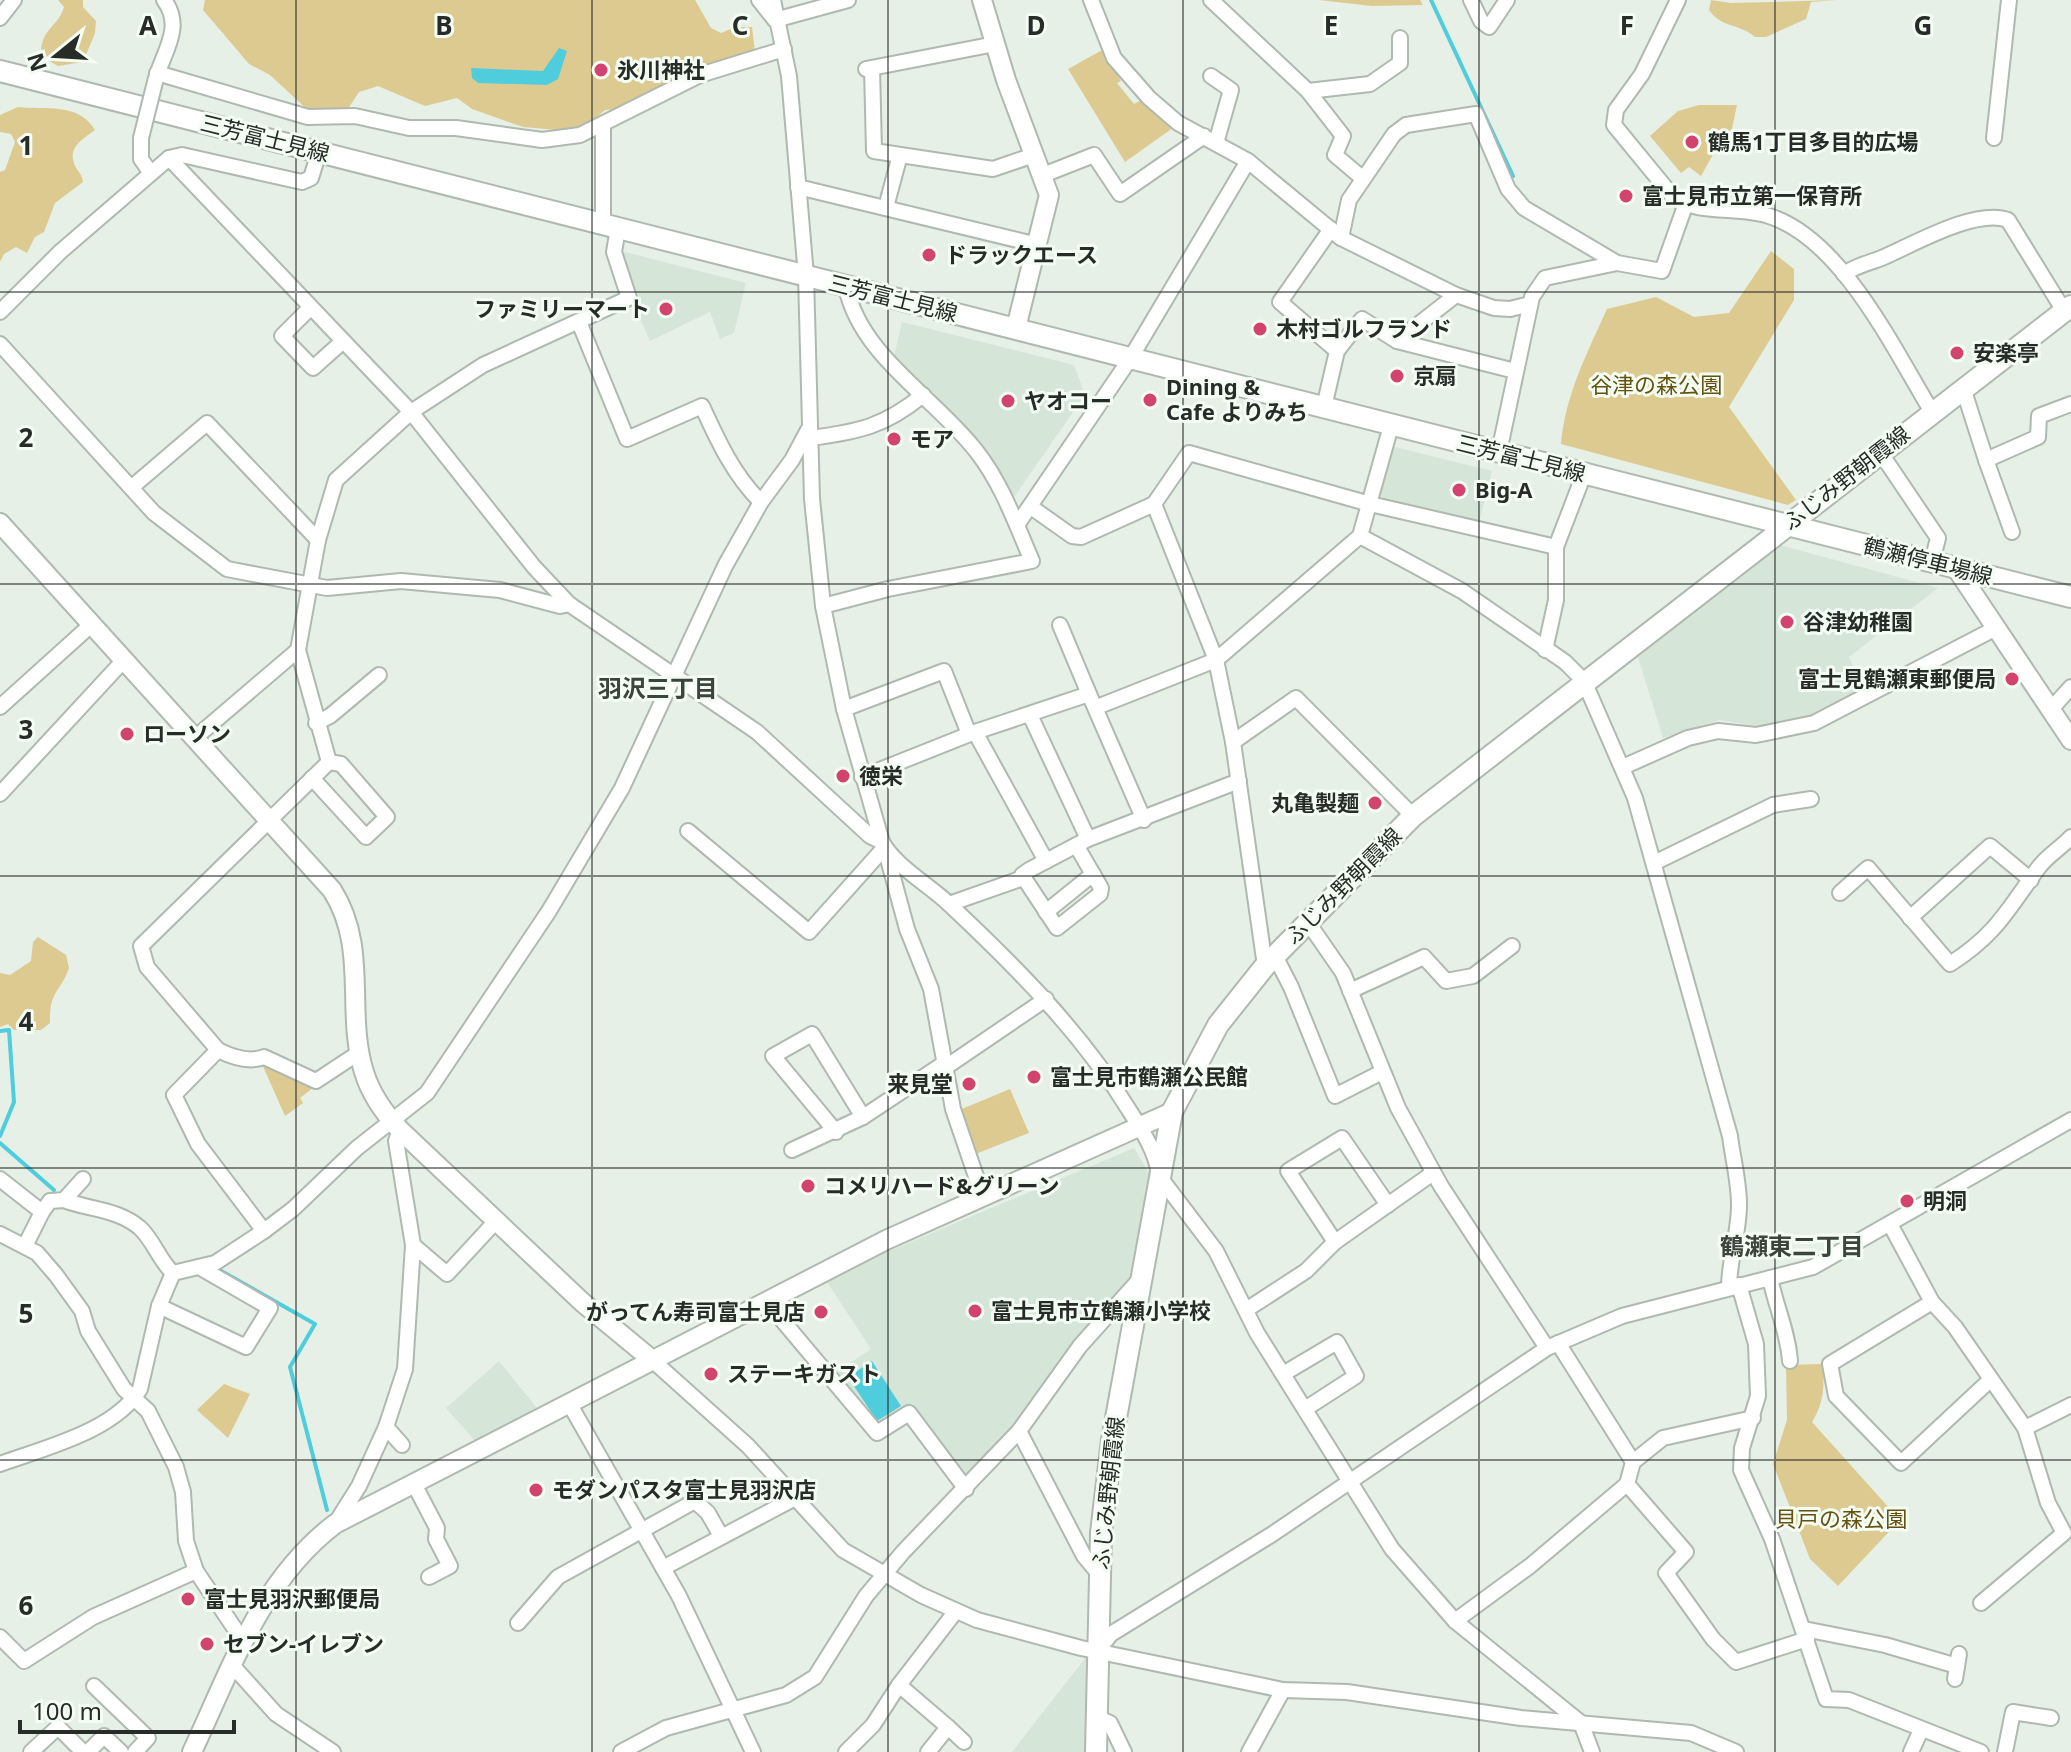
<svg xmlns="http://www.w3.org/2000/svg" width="2071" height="1752" font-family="'Noto Sans','Noto Sans JP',sans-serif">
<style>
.built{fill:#d5e5d7}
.green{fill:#ddca91}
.water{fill:#50cddc}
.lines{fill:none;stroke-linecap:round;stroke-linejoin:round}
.stream{stroke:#50cddc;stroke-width:4}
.minor-casing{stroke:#afb9b0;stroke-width:18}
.tertiary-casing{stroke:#afb9b0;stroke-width:22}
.secondary-casing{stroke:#afb9b0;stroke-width:24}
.minor{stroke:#fff;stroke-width:14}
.tertiary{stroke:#fff;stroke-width:18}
.secondary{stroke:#fff;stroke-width:20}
.minor-bridge-casing{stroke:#afb9b0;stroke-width:18;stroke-linecap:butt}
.minor-bridge{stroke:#fff;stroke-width:14}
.grid{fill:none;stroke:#282c29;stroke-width:2;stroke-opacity:0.55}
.poi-dot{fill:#d2446f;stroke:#f3fdf4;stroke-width:3}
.labels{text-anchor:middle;stroke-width:6;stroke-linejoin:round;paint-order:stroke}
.poi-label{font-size:22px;font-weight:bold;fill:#282c29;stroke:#f3fdf4;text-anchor:start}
.street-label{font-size:22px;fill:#282c29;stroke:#f3fdf4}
.park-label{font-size:22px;fill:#65520f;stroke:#f3fdf4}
.neighbourhood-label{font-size:24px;font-weight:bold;fill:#3c443d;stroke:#f3fdf4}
.grid-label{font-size:26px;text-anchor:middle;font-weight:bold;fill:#282c29;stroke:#f3fdf4;stroke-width:6;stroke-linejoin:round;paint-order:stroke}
</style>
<rect width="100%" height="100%" fill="#e6f0e7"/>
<g class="built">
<polygon points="621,251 746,283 734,333 720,339 710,312 650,341 633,302 636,300"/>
<polygon points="902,322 1074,365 1085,395 1010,503 957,422 894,356"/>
<polygon points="1391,446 1492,471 1479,522 1383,498 1379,491"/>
<polygon points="1776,544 1938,588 1849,657 1864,693 1799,721 1758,726 1719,720 1663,738 1638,657"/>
<polygon points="1134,1148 1151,1176 1131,1281 968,1484 909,1407 880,1426 864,1412 835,1373 871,1349 827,1282 863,1262"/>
<polygon points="499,1361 537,1408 476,1442 446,1408"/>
<polygon points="1086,1657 1091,1664 1087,1752 1012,1752"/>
</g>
<g class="green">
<path d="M58,0H83V7L96,21L95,33L83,62L58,66L41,56C40,28 58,28 64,7Z"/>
<polygon points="205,0 695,0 711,28 721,33 735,27 752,27 755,52 617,109 605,110 579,132 523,127 472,109 457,98 425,106 378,86 359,92 346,112 310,112 270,75 249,64 203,10"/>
<polygon points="1319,0 1420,0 1423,5 1372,6"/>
<path d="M1711,0L1731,3L1838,0L1811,2L1806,19L1766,37H1755C1739,23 1721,28 1709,10Z"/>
<polygon points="1104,49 1121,81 1117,83 1134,104 1145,98 1177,125 1125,162 1068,69"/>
<polygon points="1699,105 1737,105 1728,148 1715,151 1701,176 1689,167 1681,173 1650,136 1678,111"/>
<path d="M18,107C46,110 78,102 95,130C84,138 68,147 74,163C76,171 82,172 83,182L55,203L44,232L35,237L27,253L16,247L4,254L0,262V172L5,170L15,142L11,134L0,132V115Z"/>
<path d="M1771,251L1794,269V300L1729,407L1796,500L1788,505L1561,444C1565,396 1587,353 1607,309L1656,297L1694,317L1729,313Z"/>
<path d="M38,937L66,955L69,968C61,992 49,990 50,1023L41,1030H14L8,1024L0,1027V973L10,975L31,961L33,942Z"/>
<polygon points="262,1064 314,1087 300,1098 303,1103 285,1116"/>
<polygon points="1010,1089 1029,1133 973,1155 957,1111"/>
<path d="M1822,1364C1825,1385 1824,1403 1812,1422L1900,1520L1838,1586L1810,1559L1773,1464L1787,1420L1786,1365Z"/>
<polygon points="224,1384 250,1394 228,1438 197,1410"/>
</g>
<g class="water">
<polygon points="559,48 567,51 558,79 547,85 478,83 472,78 471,68 543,71"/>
<polygon points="872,1361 901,1406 877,1421 848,1377"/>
</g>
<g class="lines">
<g class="stream">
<polyline points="1431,0 1513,176"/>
<polyline points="0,1031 9,1030 14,1102 0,1136"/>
<polyline points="0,1143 54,1190"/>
<polyline points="216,1268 315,1324 290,1367 327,1510"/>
</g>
<defs>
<g id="minor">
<polyline points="759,0 775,20"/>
<path d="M773,0L789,76L806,276L812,499L823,606L844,709L882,842C896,867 928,884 949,904C1016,967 1081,1032 1129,1110C1142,1130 1157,1153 1159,1176L1216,1251L1257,1333L1392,1549L1455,1621L1581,1723L1592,1752"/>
<polyline points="1091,0 1114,58 1149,98 1178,123 1248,161 1341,238 1456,295 1494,308 1510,309 1530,304"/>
<polyline points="1211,0 1308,91 1343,136 1335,155 1361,177"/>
<polyline points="1471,0 1481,21 1489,27 1507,0"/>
<path d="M1678,0L1642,74L1616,110L1614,125L1674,198C1700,215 1739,206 1769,216C1842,239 1894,350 1932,412"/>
<polyline points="0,18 14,0"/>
<polyline points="775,20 848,0"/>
<polyline points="872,68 874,151 993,169 1034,155"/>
<polyline points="866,69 995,44"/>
<polyline points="157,73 308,117 355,116 409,128 456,128 542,140 580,135 700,75 784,49"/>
<polyline points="1211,76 1231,90 1216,143"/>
<path d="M155,82C162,53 185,28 164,0"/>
<polyline points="1308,91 1370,84 1400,63 1400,38"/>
<polyline points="603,124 603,224"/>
<polyline points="141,138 141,159 150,172"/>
<polyline points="1994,138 2009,0"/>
<polyline points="169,158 411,412 534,567 569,604 757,732 870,836 882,842"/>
<polyline points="1043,175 1094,155 1120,194 1204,136"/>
<polyline points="798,187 1038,245"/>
<polyline points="886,207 900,155"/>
<polyline points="1331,229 1280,302 1337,351"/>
<polyline points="1341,238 1349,200 1394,134 1406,125 1476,114 1508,189 1524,208 1617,263"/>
<path d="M1844,274C1857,265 1870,263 1884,257C1914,244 1976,208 2008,220L2064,311"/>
<polyline points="310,308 282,336 313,368 342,342"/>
<polyline points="0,312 60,252 169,158 182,155 302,182 311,178 319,152"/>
<path d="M579,322L627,439L702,406C717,439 734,476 761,502"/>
<polyline points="1397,341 1456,295"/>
<polyline points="0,344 154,513 227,569 327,588 401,581 500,590 560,606 569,604"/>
<polyline points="1963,388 1986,460 2038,437 2039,416 2071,404"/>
<polyline points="1324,407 1337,351 1362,319 1397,341 1515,371"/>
<path d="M810,438C859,432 885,426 923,395"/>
<polyline points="1499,452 1532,297 1545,278 1617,263 1662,271 1685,206"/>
<polyline points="1880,452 1938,538 1932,562"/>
<polyline points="1986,460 2012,532"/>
<polyline points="132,487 207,423 318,540"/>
<polyline points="1154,504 1216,660 1233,742 1265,966"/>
<polyline points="1031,507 1072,536 1081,537 1154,504 1189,453 1370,504 1556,547"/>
<polyline points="1017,525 1130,359 1248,161"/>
<path d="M1360,536L1462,591L1565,662L1584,681L1635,798L1730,1136C1733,1160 1739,1181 1739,1205C1739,1233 1729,1260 1729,1288"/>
<path d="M823,606L888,589L1032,561C1016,524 1002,484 977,452C935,397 861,357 846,287"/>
<polyline points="1060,625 1089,694"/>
<polyline points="1545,650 1556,600 1556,547 1584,474"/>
<polyline points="0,707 91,625"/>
<polyline points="1097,707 1216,660 1360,536 1391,426"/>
<polyline points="2052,708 2071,687"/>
<polyline points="844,709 944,671 969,734"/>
<polyline points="1030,715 1088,839"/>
<polyline points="316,723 330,716 379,675"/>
<polyline points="975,732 1046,861"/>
<polyline points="196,737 298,650"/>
<polyline points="1233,742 1296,698 1413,816"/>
<polyline points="1623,767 1688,738 1718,731 1756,735 1814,723 1996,628"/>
<polyline points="862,777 975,732 1089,694 1144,820"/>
<polyline points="312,778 366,837 387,817 341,764 329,762"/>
<polyline points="0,794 124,660"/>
<polyline points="688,831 809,932 885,847"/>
<polyline points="1076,845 1101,888 1100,894 1057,928 1022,875 1029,870 1088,839 1239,781"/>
<polyline points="885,848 907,929 931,989 953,1109 983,1197"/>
<polyline points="1654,863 1773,805 1811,799"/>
<path d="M1840,893L1868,868L1950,964C1997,934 2008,909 2039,867C2048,855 2061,848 2071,837"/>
<polyline points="949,904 1023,878"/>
<polyline points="1046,912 1093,874"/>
<polyline points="1910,918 1990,846 2031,880"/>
<polyline points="1307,921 1343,973 1398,1108 1441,1186 1547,1348"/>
<polyline points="1275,956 1291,987 1335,1096 1382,1072"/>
<polyline points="1350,991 1424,957 1446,981 1473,976 1512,946"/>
<path d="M218,1050C232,1057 249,1063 264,1057L316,1081L360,1052"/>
<polyline points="946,1067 1046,999"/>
<polyline points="836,1132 773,1056 812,1034 863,1117"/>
<polyline points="792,1150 863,1117 946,1062"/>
<polyline points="0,1179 42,1212 50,1201 64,1200 83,1179"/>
<path d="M64,1200C90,1210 118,1209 140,1228C154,1241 159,1260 173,1273"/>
<polyline points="1890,1224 1932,1302 1955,1327 2025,1428 2071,1405"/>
<polyline points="264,1231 198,1144 174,1095 218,1050 147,967 141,946 329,762 298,650 318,540 336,480 411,412 483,365 629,298 614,252 618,228"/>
<polyline points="0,1234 37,1253 56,1275 82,1311 88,1331 124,1389 148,1411 176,1467 183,1492 186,1541 196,1571 243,1641"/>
<polyline points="1335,1242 1288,1171 1342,1138 1388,1205"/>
<polyline points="413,1245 447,1274 496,1221"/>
<polyline points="25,1246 42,1212"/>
<path d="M1770,1278C1776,1307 1788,1332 1790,1361"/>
<polyline points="1739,1285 1756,1344 1758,1396 1742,1448 1741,1470 1772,1539 1826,1699 1849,1700 1981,1752"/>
<polyline points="766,1301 877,1433 909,1413 966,1489"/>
<polyline points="1932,1302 1830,1364 1836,1396 1901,1463 1989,1381"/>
<polyline points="159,1306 246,1347 270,1308 199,1267"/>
<polyline points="1246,1310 1306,1271 1335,1242 1433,1173"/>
<polyline points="651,1359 748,1446 843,1550 921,1595 977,1620 1081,1648 1283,1690 1347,1692 1521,1718 1691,1733 1736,1752"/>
<polyline points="1283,1374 1337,1342 1356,1376 1305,1409"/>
<polyline points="569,1403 679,1596 753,1752"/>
<polyline points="386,1427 402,1445"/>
<polyline points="1019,1431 1084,1556 1099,1574"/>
<polyline points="1633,1462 1663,1438 1753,1418"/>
<path d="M0,1464C44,1448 115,1431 140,1389L159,1306L173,1273L215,1263L264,1231L293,1209L357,1148L427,1093L549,911L622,788L725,566L761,502L792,460L808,430"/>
<polyline points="414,1484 437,1528 436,1539 450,1566 429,1577"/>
<polyline points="1627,1484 1686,1552 1666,1573 1713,1639 1736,1662 1807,1639"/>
<polyline points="335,1524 359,1486 386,1427 405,1369 413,1245 396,1141 400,1130"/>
<polyline points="663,1568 795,1498"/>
<polyline points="1981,1603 2064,1533 2048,1503 2025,1428"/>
<polyline points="1455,1621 1530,1566 1627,1484 1633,1462 1558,1343"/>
<polyline points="518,1623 558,1577 695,1501 708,1513 721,1536"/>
<polyline points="1804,1629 1885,1645 1957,1666"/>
<polyline points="0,1637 24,1661 93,1617 196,1571"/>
<polyline points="1098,1650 1111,1634 1271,1535 1547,1348 1622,1316 1813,1267 2071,1120"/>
<polyline points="232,1665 276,1714 333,1752"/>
<polyline points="1955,1679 1959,1654"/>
<polyline points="94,1686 148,1738 135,1752"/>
<polyline points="1096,1717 1110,1723 1124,1752"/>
<polyline points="948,1727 964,1742"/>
<polyline points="31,1752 58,1727 83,1752"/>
<polyline points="88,1752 104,1736 121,1752"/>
<polyline points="621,1752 666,1728 786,1695 815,1677 866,1596 903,1552 1019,1431 1080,1346 1140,1279"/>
<polyline points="846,1752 873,1725 899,1685"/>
<polyline points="928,1752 948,1727 899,1685 956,1611"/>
<polyline points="1249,1752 1283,1690"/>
<polyline points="1911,1752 1921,1730"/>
<polyline points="2005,1752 2013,1712 2051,1718"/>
</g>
<g id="tertiary">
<polyline points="982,0 1006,80 1049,195 1016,328"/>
<path d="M0,523L332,890C369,948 345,1011 364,1072C371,1095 384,1113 400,1130L582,1302L651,1359"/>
<polyline points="1956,568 2071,740"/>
<path d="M192,1752C230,1671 261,1580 335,1524L886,1240L1172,1112"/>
</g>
<g id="secondary">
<polyline points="0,71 2071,597"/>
<polyline points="1096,1752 1101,1533 1112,1440 1172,1112 1218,1025 1265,966 1413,816 2071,306"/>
</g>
</defs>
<use href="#minor" class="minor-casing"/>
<use href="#tertiary" class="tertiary-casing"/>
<use href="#secondary" class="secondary-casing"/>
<use href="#minor" class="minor"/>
<use href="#tertiary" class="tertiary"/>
<use href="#secondary" class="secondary"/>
<defs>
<polyline id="minor-bridge" points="141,138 155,82"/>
</defs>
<use href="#minor-bridge" class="minor-bridge-casing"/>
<use href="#minor-bridge" class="minor-bridge"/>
</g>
<path class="grid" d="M296,0V1752M592,0V1752M888,0V1752M1183,0V1752M1479,0V1752M1775,0V1752M0,292H2071M0,584H2071M0,876H2071M0,1168H2071M0,1460H2071"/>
<g class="poi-dot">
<circle cx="601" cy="70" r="8"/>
<circle cx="1692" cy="142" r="8"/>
<circle cx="1626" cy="196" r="8"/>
<circle cx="929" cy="255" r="8"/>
<circle cx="666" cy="309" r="8"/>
<circle cx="1260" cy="329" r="8"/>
<circle cx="1957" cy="353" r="8"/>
<circle cx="1397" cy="376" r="8"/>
<circle cx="1150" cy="400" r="8"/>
<circle cx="1008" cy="401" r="8"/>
<circle cx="894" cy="439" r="8"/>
<circle cx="1459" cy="490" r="8"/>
<circle cx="1787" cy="622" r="8"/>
<circle cx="2012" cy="679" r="8"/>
<circle cx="127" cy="734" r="8"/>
<circle cx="843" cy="776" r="8"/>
<circle cx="1375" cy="803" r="8"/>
<circle cx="1034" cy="1077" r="8"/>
<circle cx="969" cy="1084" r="8"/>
<circle cx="808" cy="1186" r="8"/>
<circle cx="1907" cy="1201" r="8"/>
<circle cx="975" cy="1311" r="8"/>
<circle cx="821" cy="1312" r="8"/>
<circle cx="711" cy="1374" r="8"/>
<circle cx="536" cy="1490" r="8"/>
<circle cx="188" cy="1599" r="8"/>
<circle cx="207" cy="1644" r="8"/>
</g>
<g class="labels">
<g class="poi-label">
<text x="617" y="78">氷川神社</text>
<text x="1708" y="150">鶴馬1丁目多目的広場</text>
<text x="1642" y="204">富士見市立第一保育所</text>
<text x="945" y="263">ドラックエース</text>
<text x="650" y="317" text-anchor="end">ファミリーマート</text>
<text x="1276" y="337">木村ゴルフランド</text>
<text x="1973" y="361">安楽亭</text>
<text x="1413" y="384">京扇</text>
<text x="1166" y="395">Dining &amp;<tspan x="1166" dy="25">Cafe よりみち</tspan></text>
<text x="1024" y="409">ヤオコー</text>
<text x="910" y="447">モア</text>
<text x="1475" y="498">Big-A</text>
<text x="1803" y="630">谷津幼稚園</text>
<text x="1996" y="687" text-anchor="end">富士見鶴瀬東郵便局</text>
<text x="143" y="742">ローソン</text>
<text x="859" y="784">徳栄</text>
<text x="1359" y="811" text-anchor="end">丸亀製麺</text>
<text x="1050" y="1085">富士見市鶴瀬公民館</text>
<text x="953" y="1092" text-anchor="end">来見堂</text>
<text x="824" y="1194">コメリハード&amp;グリーン</text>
<text x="1923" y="1209">明洞</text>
<text x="991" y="1319">富士見市立鶴瀬小学校</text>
<text x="805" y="1320" text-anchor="end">がってん寿司富士見店</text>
<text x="727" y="1382">ステーキガスト</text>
<text x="552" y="1498">モダンパスタ富士見羽沢店</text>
<text x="204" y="1607">富士見羽沢郵便局</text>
<text x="223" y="1652">セブン-イレブン</text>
</g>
<g class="street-label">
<text transform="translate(265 138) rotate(14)" y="8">三芳富士見線</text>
<text transform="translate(893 298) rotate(14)" y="8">三芳富士見線</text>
<text transform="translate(1521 458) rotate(14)" y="8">三芳富士見線</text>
<text transform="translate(1846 478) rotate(-38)" y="8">ふじみ野朝霞線</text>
<text transform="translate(1928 561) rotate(14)" y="8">鶴瀬停車場線</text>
<text transform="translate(1343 886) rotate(-45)" y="8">ふじみ野朝霞線</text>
<text transform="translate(1108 1493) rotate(-84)" y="8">ふじみ野朝霞線</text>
</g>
<g class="park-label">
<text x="1656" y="393">谷津の森公園</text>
<text x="1841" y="1527">貝戸の森公園</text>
</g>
<g class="neighbourhood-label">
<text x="658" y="697">羽沢三丁目</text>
<text x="1792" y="1255">鶴瀬東二丁目</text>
</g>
</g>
<g class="grid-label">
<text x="148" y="35">A</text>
<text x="444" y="35">B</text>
<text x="740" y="35">C</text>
<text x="1036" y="35">D</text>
<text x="1331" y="35">E</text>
<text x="1627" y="35">F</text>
<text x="1923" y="35">G</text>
<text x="26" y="155">1</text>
<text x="26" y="447">2</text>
<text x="26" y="739">3</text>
<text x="26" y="1031">4</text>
<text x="26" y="1323">5</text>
<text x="26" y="1615">6</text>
</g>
<g transform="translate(56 56) rotate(252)" stroke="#f3fdf4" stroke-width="6" paint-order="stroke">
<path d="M0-6L14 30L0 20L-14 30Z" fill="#282c29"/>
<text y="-12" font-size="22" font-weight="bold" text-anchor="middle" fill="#282c29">N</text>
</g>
<path d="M20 1720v12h214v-12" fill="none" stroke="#282c29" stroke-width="4"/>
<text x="32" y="1720" font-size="24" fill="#282c29" stroke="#f3fdf4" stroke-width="6" paint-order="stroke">100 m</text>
</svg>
